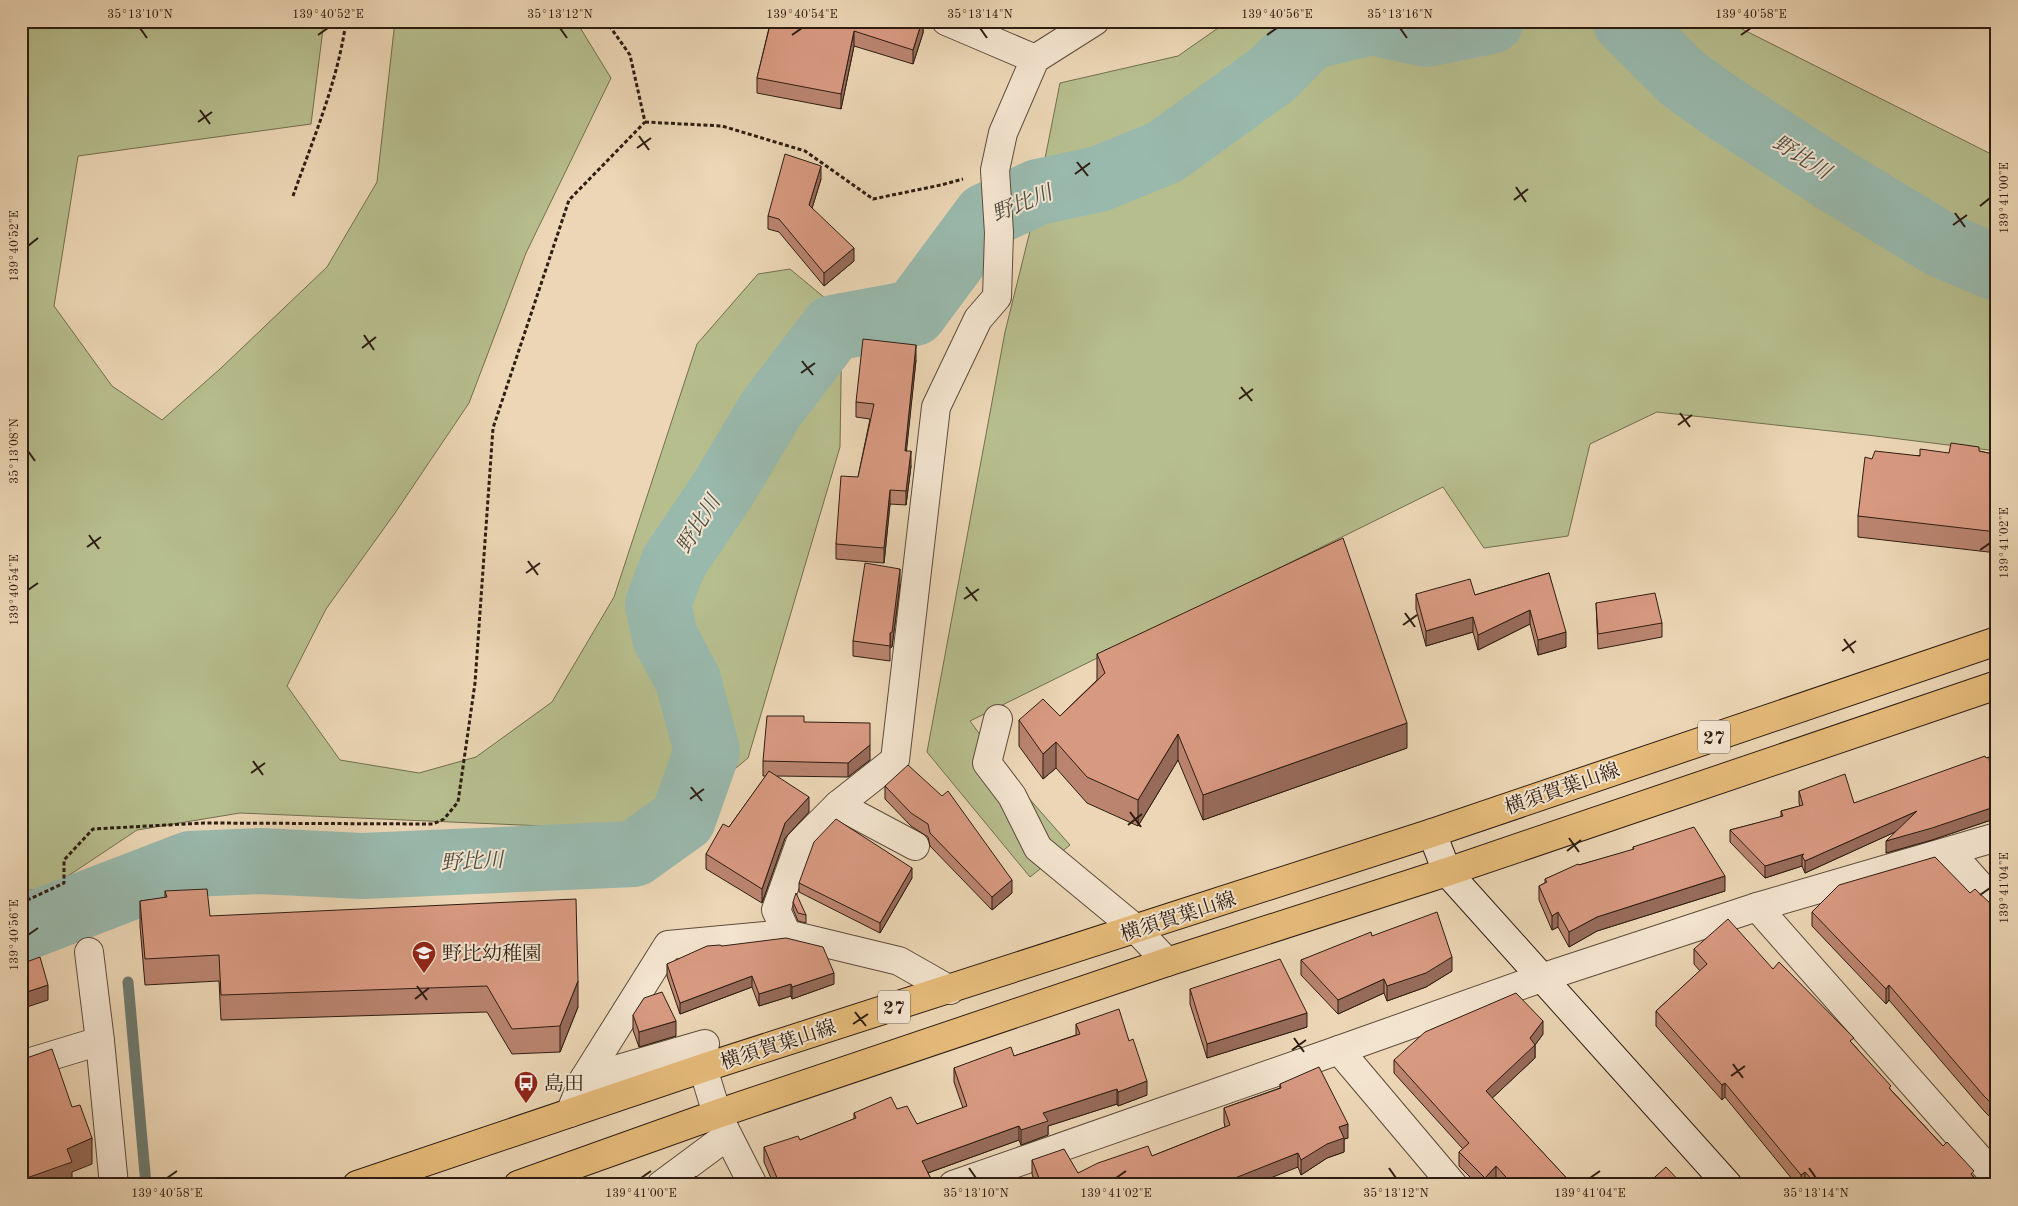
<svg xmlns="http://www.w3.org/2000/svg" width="2018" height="1206" font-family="'Old Standard TT','Noto Serif JP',serif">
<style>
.green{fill:#b7be8e;stroke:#726e50}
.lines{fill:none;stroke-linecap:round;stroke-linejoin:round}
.stream{stroke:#6e7b6f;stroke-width:11}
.river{stroke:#99b9ad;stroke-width:66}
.street-casing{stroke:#5e4b3b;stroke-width:30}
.secondary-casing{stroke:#2e1d12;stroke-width:30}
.primary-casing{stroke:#2e1d12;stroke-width:30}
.path{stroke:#2e1d12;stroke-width:3;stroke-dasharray:4 2.5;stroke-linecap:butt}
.street{stroke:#f3e4cf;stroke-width:28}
.secondary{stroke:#f3e4cf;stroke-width:28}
.primary{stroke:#e6bb7a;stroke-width:28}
.wall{fill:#ba846f;stroke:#2e1d12}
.shaded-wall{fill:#976b5a;stroke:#2e1d12}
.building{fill:#d89981;stroke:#2e1d12}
.ticks{fill:none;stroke:#2e1d12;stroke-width:2}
.labels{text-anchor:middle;stroke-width:4;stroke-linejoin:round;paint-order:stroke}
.shield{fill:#f3e4cf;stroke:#69594b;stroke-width:1}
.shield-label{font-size:19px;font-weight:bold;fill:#2e1d12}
.street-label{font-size:20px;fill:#2e1d12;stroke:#f3e4cf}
.poi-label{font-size:20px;fill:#2e1d12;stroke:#f3e4cf;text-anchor:start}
.water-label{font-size:21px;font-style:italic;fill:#4e4c40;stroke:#f3e4cf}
.neatline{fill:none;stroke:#2e1d12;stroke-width:2}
.ticks-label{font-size:12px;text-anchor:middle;fill:#2e1d12}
</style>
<rect width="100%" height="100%" fill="#ecd6b5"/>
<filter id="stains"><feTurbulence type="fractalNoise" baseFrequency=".004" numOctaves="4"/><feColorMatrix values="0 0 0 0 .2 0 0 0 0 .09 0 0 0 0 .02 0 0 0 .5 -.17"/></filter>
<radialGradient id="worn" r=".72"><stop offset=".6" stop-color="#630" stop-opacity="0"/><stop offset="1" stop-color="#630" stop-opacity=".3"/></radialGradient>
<g class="green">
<polygon points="21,21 324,21 311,124 78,156 54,306 112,386 162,420 220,369 327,267 377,182 395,21 576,21 611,78 526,253 469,403 395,513 326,609 287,686 340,760 419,773 476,757 552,702 614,597 697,344 758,274 790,269 831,303 842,317 840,447 748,758 664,828 544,826 240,813 137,830 50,888 21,891"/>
<polygon points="1228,21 1726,21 1997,157 1997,451 1867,435 1657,412 1590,444 1568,536 1484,548 1443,487 970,721 1018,786 1070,845 1030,877 927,752 1005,332 1033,219 1060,83 1178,56"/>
</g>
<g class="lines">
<polyline class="stream" points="128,982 146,1185"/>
<g class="river">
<polyline points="1625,21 1682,78 1721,106 1838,182 1942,245 1997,268"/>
<polyline points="21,929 190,864 260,861 362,866 634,854 683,819 707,751 688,680 665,637 658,604 674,562 722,491 771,409 833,328 914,313 986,216 1038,192 1099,179 1165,152 1273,74 1309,37 1372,22 1427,34 1491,21"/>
</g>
<defs>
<g id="street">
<polyline points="946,21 1035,59"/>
<polyline points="998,719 987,763 1012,796 1038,848 1136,929 1167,962"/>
<polyline points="838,805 915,846"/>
<polyline points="1997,837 1757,907 1997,1179"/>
<polyline points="1950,852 1997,905"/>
<polyline points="89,952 100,1041 114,1185"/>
<polyline points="950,990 899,961 787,934 776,910 800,843 838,805 895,760 936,407 978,319 997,297 999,233 995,170 1003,133 1035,59 1095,21"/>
<polyline points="1339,1050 1541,978 1757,907"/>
<polyline points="21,1065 100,1041"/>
<polyline points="703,1068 717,1114 753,1185"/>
<polyline points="584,1079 705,1044"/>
<polyline points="570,1113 584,1079 668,945 787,934"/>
<polyline points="661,1185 727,1136"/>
<polyline points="953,1185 1339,1050 1453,1185"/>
</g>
<polyline id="secondary" points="1432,833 1447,872 1728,1185"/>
<g id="primary">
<polyline points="357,1185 703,1068 1432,833 1997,641"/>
<polyline points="518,1185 717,1114 1167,962 1447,872 1997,685"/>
</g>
</defs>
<use href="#street" class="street-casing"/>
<use href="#secondary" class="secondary-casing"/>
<use href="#primary" class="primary-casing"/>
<g class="path">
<polyline points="645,122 722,126 805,151 873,199 941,185 963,179"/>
<path d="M293,196C313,139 338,81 346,21"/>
<polyline points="21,903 64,883 64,860 93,829 204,823 433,824 444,819 458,802 475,683 493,428 569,200 645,122 630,55 606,21"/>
</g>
<use href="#street" class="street"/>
<use href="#secondary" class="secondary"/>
<use href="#primary" class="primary"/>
</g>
<g class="wall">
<polygon points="747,21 923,21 923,33 913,64 854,46 841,109 757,93 757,78 769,28"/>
<polygon points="821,179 812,208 854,261 824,286 779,232 768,229 768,216"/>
<polygon points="916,360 906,451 911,466 906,505 890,504 884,563 836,559 836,544 858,477 870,419 856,417 856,402"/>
<polygon points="1979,451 1997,455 1997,553 1858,537 1858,516 1872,459"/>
<polygon points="1549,573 1566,647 1538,655 1530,624 1478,650 1473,632 1426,646 1416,609 1416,594 1475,595"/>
<polygon points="900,584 892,647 890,648 890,661 853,656 853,641"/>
<polygon points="1596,603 1662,623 1662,637 1598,649"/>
<polygon points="1097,654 1407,748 1203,820 1178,760 1138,826 1087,803 1056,768 1043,779 1019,746 1019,720 1060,716 1097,680"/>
<polygon points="804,722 870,760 848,777 777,776 809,812 785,838 762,903 706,869 706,854 729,827 766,776 763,776 763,761"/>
<polygon points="1997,765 1997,818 1932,840 1886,853 1895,832 1805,873 1802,866 1765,878 1730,842 1730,830 1781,817 1781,811 1800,806 1799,803 1799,791 1854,803 1990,768"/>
<polygon points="885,786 1012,893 992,910 930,846 928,837 911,826 885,799"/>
<polygon points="1633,847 1725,891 1597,931 1569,947 1558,927 1552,930 1539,900 1539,886 1545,883 1545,879 1579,865 1633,850"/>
<polygon points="912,878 880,933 799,892 799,883"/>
<polygon points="165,891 210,916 578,1007 560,1052 512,1054 487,1012 221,1020 219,981 145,985 140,926 140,901 165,898"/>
<polygon points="1970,893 1992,905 1997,905 1997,1124 1984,1111 1889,1000 1886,1004 1812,926 1812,912"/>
<polygon points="793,902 806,915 806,923 798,921 793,909"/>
<polygon points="1372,936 1452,971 1426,987 1387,1001 1384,993 1338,1014 1301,975 1301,960"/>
<polygon points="722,946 834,984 792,999 791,996 759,1006 752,987 680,1014 667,976 667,964"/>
<polygon points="1694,949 1773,969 1854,1045 1891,1090 1943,1146 1974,1177 1980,1185 1797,1185 1725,1097 1722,1100 1656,1026 1656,1011 1700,971 1694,964"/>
<polygon points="1190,989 1307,1027 1207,1058 1190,1004"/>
<polygon points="633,1015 676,1036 639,1047 633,1030"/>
<polygon points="1076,1024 1147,1095 1118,1106 1117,1104 1048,1126 1048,1135 1021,1145 1019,1140 928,1173 934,1185 774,1185 764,1162 764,1147 800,1140 854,1119 854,1113 897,1109 917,1124 963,1108 954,1082 954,1068 1014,1056 1076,1035"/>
<polygon points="1543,1034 1535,1045 1535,1058 1492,1098 1573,1185 1501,1185 1496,1179 1491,1185 1478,1185 1459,1166 1459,1152 1463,1149 1394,1073 1394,1060"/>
<polygon points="1280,1084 1348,1138 1344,1139 1344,1152 1327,1158 1301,1175 1298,1167 1034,1180 1032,1174 1032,1160 1078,1173 1152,1156 1225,1127 1224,1122 1224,1108 1280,1088"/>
</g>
<g class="shaded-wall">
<polygon points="922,21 923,21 923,33 913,64 913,50"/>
<polygon points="854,31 854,46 841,109 841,94"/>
<polygon points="821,166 821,179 809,218 809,205"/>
<polygon points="854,248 854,261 824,286 824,273"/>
<polygon points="916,345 916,360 905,465 905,451"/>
<polygon points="911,451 911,466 906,505 906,491"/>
<polygon points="890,490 890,504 884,563 884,548"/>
<polygon points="900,569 900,584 892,647 890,648 890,633"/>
<polygon points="1530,610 1530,624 1478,650 1478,635"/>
<polygon points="1473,617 1473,632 1426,646 1426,631"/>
<polygon points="1566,632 1566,647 1538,655 1538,640"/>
<polygon points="1407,723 1407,748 1203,820 1203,795"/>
<polygon points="1178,734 1178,760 1138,826 1138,800"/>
<polygon points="1056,742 1056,768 1043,779 1043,754"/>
<polygon points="870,745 870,760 848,777 848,763"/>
<polygon points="809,797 809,812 785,838 762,903 762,889 785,823"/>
<polygon points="1997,806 1997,818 1932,840 1886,853 1886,841"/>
<polygon points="1917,811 1917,822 1805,873 1805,861"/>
<polygon points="1804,854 1802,856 1802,866 1765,878 1765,866"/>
<polygon points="912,868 912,878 880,933 880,923"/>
<polygon points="1725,876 1725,891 1597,931 1569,947 1569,932 1597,917"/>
<polygon points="1012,880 1012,893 992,910 992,897"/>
<polygon points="1558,912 1558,927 1552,930 1552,916"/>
<polygon points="1452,957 1452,971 1426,987 1387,1001 1387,986"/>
<polygon points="834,973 834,984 792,999 792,987"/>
<polygon points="752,976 752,987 680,1014 680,1003"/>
<polygon points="1384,979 1384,993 1338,1014 1338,1000"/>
<polygon points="578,981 578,1007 560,1052 560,1026"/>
<polygon points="791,984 791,996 759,1006 759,994"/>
<polygon points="48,985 48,1000 21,1009 21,994"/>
<polygon points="1889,985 1889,1000 1886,1004 1886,989"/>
<polygon points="1307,1013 1307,1027 1207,1058 1207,1044"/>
<polygon points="676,1021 676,1036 639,1047 639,1032"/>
<polygon points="1543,1021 1543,1034 1535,1045 1535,1058 1486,1104 1486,1091 1530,1038"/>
<polygon points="1147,1081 1147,1095 1118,1106 1118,1092"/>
<polygon points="1725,1083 1725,1097 1722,1100 1722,1085"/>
<polygon points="1117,1089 1117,1104 1048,1126 1048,1135 1021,1145 1021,1130 1043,1113"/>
<polygon points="1348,1124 1348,1138 1344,1139 1344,1152 1327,1158 1301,1175 1301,1160 1339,1127"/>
<polygon points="1019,1126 1019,1140 922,1175 922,1161"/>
<polygon points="92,1138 92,1164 72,1172 72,1185 21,1185 21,1180 67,1149"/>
<polygon points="1298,1153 1298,1167 1253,1185 1215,1185"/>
<polygon points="1496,1166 1496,1179 1491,1185 1485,1185 1485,1178"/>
<polygon points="1805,1172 1805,1185 1801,1185 1801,1175"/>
</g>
<g class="building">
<polygon points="771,21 922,21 913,50 854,31 841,94 757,78"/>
<polygon points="785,154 821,166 809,205 854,248 824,273 779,219 768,216"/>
<polygon points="863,339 916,345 905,451 911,451 906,491 890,490 884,548 836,544 841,476 858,477 874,404 856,402"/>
<polygon points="1951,443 1979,447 1979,451 1997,455 1997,532 1858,516 1865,457 1872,459 1875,451 1920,456 1920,449 1949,453"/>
<polygon points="1343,538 1407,723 1203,795 1178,734 1138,800 1087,777 1056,742 1043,754 1019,720 1043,699 1060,716 1105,673 1097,654"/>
<polygon points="865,563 900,569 892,632 890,633 890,646 853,641"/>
<polygon points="1549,573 1566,632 1538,640 1530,610 1478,635 1473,617 1426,631 1416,594 1470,579 1475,595"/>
<polygon points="1655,593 1662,623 1598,634 1596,603"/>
<polygon points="767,716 804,716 804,722 870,723 870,745 848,763 763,761"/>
<polygon points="1985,756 1986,758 1989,757 1990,768 1997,765 1997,806 1932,828 1886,841 1917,811 1805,861 1802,856 1804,854 1765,866 1730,830 1783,816 1781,811 1803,805 1799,791 1845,774 1854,803"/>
<polygon points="908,765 942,796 948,791 1012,880 992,897 930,833 928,824 911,813 885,786"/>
<polygon points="769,771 809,797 785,823 762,889 706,854 723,824 729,827"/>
<polygon points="836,819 912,868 880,923 799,883 814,842"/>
<polygon points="1694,827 1725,876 1597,917 1569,932 1558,912 1552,916 1539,886 1547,882 1545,879 1578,864 1579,865 1634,849 1633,847"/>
<polygon points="1935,857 1970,893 1975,889 1992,905 1997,905 1997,1109 1984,1096 1889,985 1886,989 1812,912 1839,885"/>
<polygon points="207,889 210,916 576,899 578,981 560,1026 512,1029 487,986 221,995 219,955 145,959 140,901 167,897 165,891"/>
<polygon points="796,893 806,915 798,913 793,902"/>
<polygon points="1437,912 1452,957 1426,973 1387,986 1384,979 1338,1000 1301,960 1371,932 1372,936"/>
<polygon points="1728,919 1773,969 1779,962 1854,1038 1850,1041 1891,1086 1889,1088 1943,1146 1947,1142 1974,1171 1971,1174 1980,1185 1817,1185 1805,1172 1801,1175 1725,1083 1722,1085 1656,1011 1707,964 1694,949"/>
<polygon points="786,938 823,947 834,973 792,987 791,984 759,994 752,976 680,1003 667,964 707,946 720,945 722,946"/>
<polygon points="40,957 48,985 21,994 21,964"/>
<polygon points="1280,959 1307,1013 1207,1044 1190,989"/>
<polygon points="662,992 676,1021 639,1032 633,1015 644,998"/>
<polygon points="1516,993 1543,1021 1530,1038 1535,1045 1486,1091 1573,1185 1513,1185 1496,1166 1485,1178 1459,1152 1469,1143 1394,1060 1425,1032"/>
<polygon points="1119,1009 1129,1041 1133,1039 1147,1081 1118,1092 1117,1089 1043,1113 1048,1121 1021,1130 1019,1126 922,1161 934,1185 780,1185 764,1147 798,1136 800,1140 856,1118 854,1113 891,1097 897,1109 907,1106 917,1124 967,1106 954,1068 1011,1047 1014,1056 1080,1034 1076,1024"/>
<polygon points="52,1049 72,1107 80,1105 92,1138 67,1149 72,1162 21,1180 21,1111 23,1110 21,1106 21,1060"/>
<polygon points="1319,1067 1348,1124 1339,1127 1344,1138 1327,1144 1301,1160 1298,1153 1225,1182 1215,1185 1021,1185 1039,1178 1032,1160 1064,1149 1078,1173 1098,1163 1148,1146 1152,1156 1230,1125 1224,1108 1281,1088 1280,1084"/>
<polygon points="1666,1167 1683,1185 1646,1185"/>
<polygon points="696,1176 702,1185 685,1185"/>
</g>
<path class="ticks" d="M140,28L147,38M560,28L567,38M980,28L987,38M1400,28L1407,38M318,35L328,28M792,35L802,28M1267,35L1277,28M1741,35L1751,28M200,110L210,124M198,122L212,112M639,136L649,150M637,148L651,138M1077,162L1088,176M1075,174L1090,163M1516,187L1526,202M1514,200L1528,189M1980,206L1990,198M1955,213L1965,227M1953,225L1967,215M28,246L38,238M364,335L374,350M362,348L376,337M802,361L813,375M801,373L815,363M1241,387L1252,401M1239,399L1253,389M1680,413L1690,427M1678,425L1692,415M28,451L35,461M89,535L99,549M87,547L101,537M1980,550L1990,543M528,561L538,575M526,573L540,563M966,587L977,601M28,590L38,583M964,599L979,589M1405,613L1415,627M1403,625L1417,615M1844,639L1854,653M1842,651L1856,641M253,761L263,775M251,773L265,763M691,787L702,801M690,799L704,789M1130,812L1141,827M1128,825L1142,814M1569,838L1579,852M1567,851L1581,840M1980,895L1990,888M28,935L38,928M417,986L427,1000M415,999L429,988M855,1012L866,1026M853,1024L868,1014M1294,1038L1304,1052M1292,1050L1306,1040M1733,1064L1743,1078M1731,1076L1745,1066M969,1168L976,1178M1389,1168L1396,1178M1809,1168L1816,1178M167,1178L177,1171M641,1178L651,1171M1116,1178L1126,1171M1590,1178L1600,1171"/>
<defs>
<symbol id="school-pin" viewBox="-11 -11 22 30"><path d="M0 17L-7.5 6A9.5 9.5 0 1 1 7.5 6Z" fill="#8f2418" stroke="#f3e4cf"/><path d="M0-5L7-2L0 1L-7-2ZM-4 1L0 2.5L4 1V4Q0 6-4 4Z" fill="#fff"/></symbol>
<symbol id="bus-pin" viewBox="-11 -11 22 30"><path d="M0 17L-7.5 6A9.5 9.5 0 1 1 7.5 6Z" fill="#8f2418" stroke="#f3e4cf"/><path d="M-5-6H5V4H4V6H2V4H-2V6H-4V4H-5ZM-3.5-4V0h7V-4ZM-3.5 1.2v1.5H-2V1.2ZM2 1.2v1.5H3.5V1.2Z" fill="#fff"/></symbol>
</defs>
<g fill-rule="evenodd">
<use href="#school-pin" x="410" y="939" width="28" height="38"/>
<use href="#bus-pin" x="512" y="1069" width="28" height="38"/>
</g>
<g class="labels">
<g class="shield">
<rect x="1698" y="720.5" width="32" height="33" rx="4"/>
<rect x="878" y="990.5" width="32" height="33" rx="4"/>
</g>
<g class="shield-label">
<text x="1714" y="744">27</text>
<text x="894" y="1014">27</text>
</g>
<g class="street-label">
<text transform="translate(1562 788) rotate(-19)" y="7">横須賀葉山線</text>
<text transform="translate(1178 916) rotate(-18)" y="7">横須賀葉山線</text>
<text transform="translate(778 1044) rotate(-18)" y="7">横須賀葉山線</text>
</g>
<g class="poi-label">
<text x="442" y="960">野比幼稚園</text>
<text x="544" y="1090">島田</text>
</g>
<g class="water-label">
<text transform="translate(1802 157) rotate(32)" y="7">野比川</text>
<text transform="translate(1022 203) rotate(-22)" y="7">野比川</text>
<text transform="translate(698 524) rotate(-58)" y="7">野比川</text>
<text transform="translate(472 861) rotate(-3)" y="7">野比川</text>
</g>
</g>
<rect width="2018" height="1206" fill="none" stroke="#ecd6b5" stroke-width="55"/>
<rect x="28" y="28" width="1962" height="1150" class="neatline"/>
<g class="ticks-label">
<text x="140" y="18">35°13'10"N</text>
<text x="328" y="18">139°40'52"E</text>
<text x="560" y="18">35°13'12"N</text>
<text x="802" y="18">139°40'54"E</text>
<text x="980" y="18">35°13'14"N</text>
<text x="1277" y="18">139°40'56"E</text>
<text x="1400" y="18">35°13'16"N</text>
<text x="1751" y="18">139°40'58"E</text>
<text transform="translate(2004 198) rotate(-90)" y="4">139°41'00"E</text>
<text transform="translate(14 246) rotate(-90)" y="4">139°40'52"E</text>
<text transform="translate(14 451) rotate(-90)" y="4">35°13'08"N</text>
<text transform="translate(2004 543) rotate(-90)" y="4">139°41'02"E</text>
<text transform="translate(14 590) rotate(-90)" y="4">139°40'54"E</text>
<text transform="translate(2004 888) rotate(-90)" y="4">139°41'04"E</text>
<text transform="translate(14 935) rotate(-90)" y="4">139°40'56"E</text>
<text x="167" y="1197">139°40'58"E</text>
<text x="641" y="1197">139°41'00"E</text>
<text x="976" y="1197">35°13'10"N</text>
<text x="1116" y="1197">139°41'02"E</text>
<text x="1396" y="1197">35°13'12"N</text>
<text x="1590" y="1197">139°41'04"E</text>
<text x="1816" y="1197">35°13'14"N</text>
</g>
<rect width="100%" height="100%" filter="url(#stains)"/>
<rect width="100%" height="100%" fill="url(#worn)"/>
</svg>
